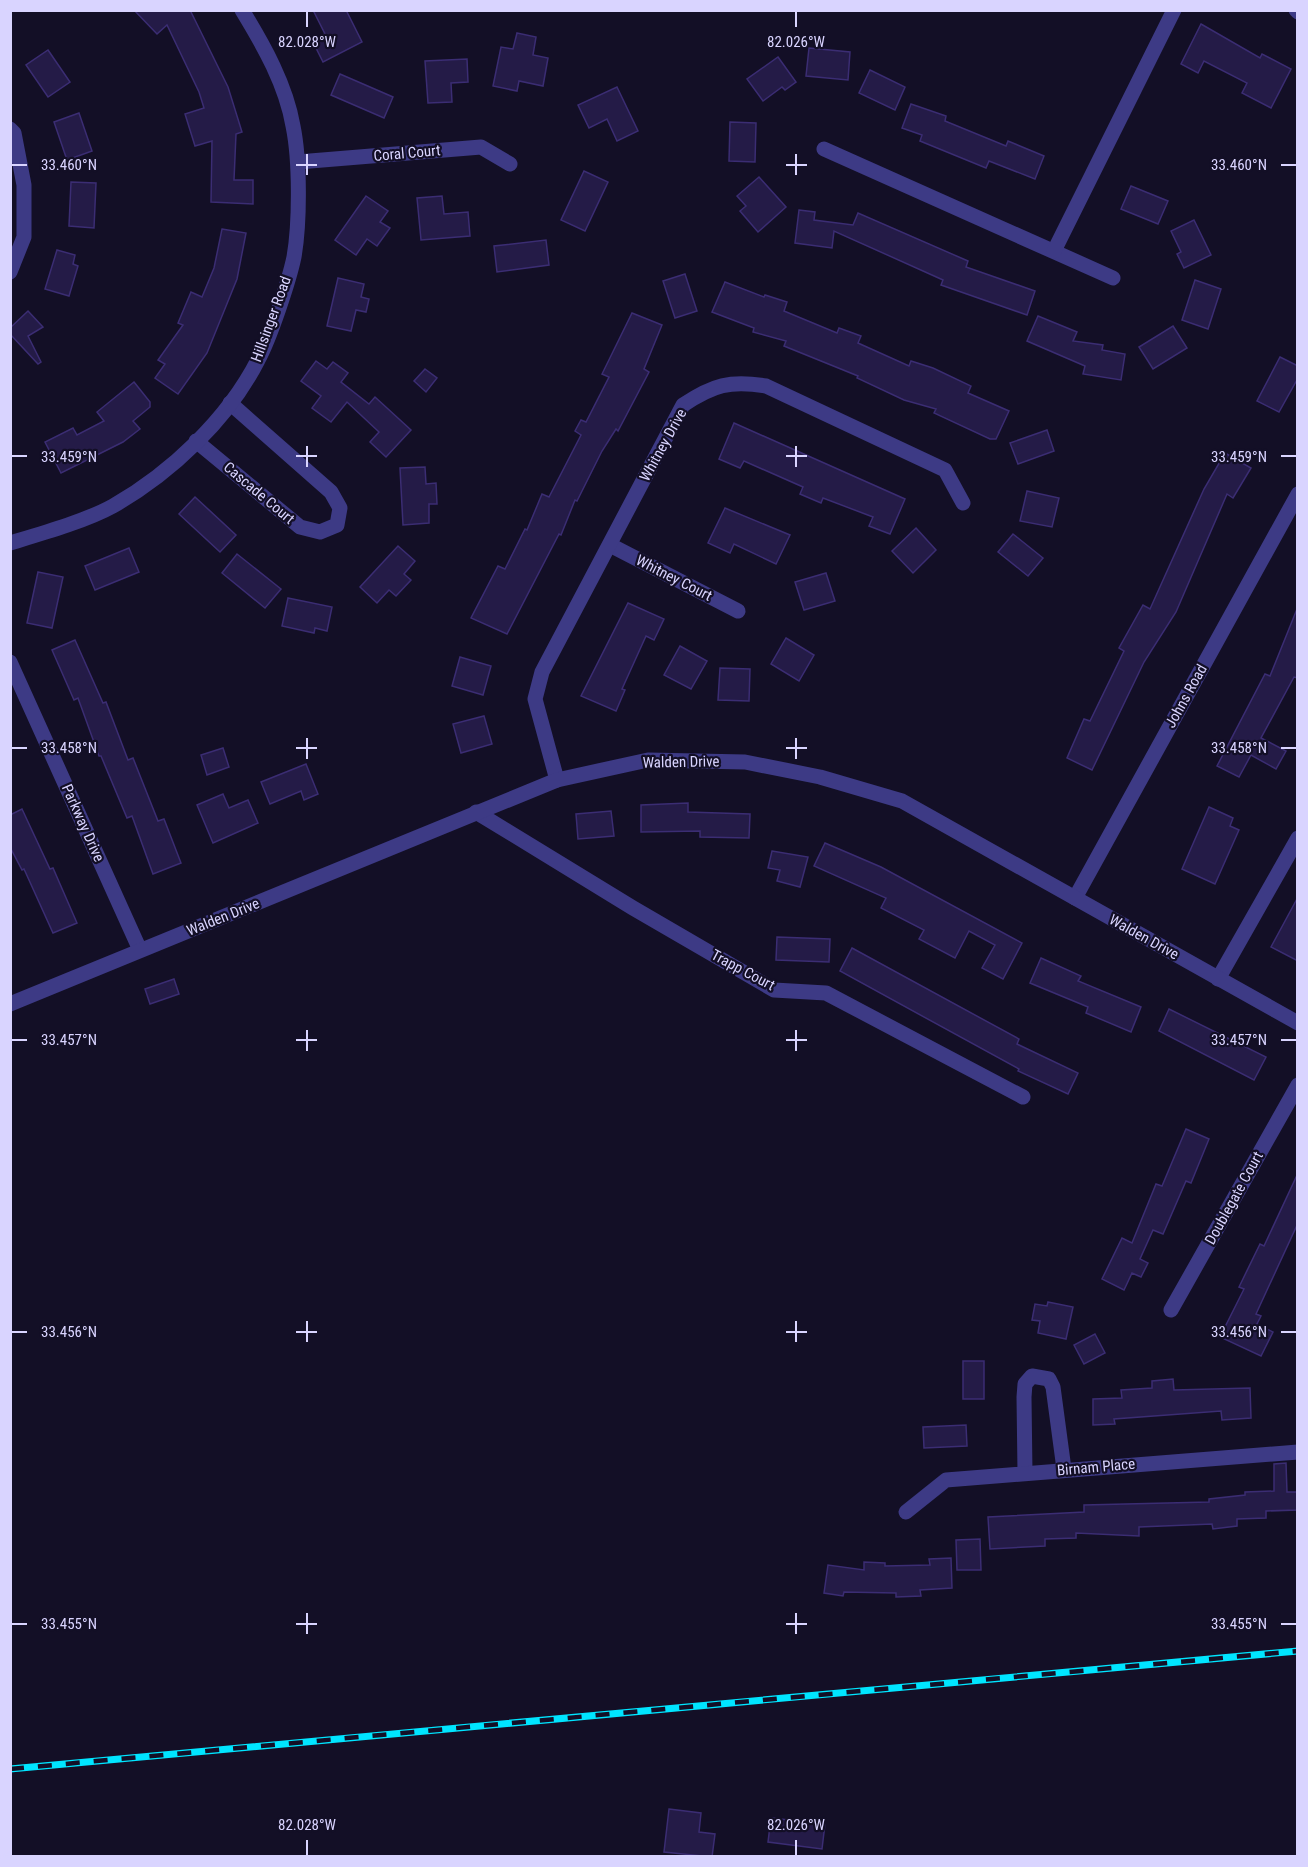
<svg xmlns="http://www.w3.org/2000/svg" width="1308" height="1867" font-family="'Roboto Condensed',sans-serif">
<style>
.building{fill:#241b47;stroke:#3b2d73;stroke-width:1.5}
.lines{fill:none;stroke-linecap:round;stroke-linejoin:round}
.minor{stroke:#3d3a85;stroke-width:15}
.rail-casing{stroke:#00e5ff;stroke-width:7}
.rail{stroke:#130f26;stroke-width:4.5;stroke-dasharray:14;stroke-linecap:butt}
.ticks{fill:none;stroke:#d9d4ff;stroke-width:2}
.labels{text-anchor:middle;stroke-width:4.5;stroke-linejoin:round;paint-order:stroke}
.street-label{font-size:15px;fill:#d9d4ff;stroke:#130f26}
.ticks-label{font-size:15px;text-anchor:middle;fill:#d9d4ff;stroke:#130f26;stroke-width:4.5;stroke-linejoin:round;paint-order:stroke}
</style>
<rect width="100%" height="100%" fill="#130f26"/>
<g class="building">
<polygon points="134,10 190,10 228,87 242,132 236,134 234,180 253,180 253,204 211,202 212,141 195,146 185,114 204,108 199,92 167,25 157,34"/>
<polygon points="313,10 346,10 362,42 323,62 312,40 325,34"/>
<polygon points="1201,24 1260,58 1262,54 1291,69 1271,108 1242,93 1247,83 1204,61 1198,73 1181,64"/>
<polygon points="517,33 536,37 533,55 548,58 543,86 519,81 517,91 493,86 501,47 513,49"/>
<polygon points="809,48 850,52 848,80 806,76"/>
<polygon points="48,50 70,82 48,97 26,65"/>
<polygon points="778,57 796,82 785,90 782,87 763,101 747,79"/>
<polygon points="467,59 468,82 451,83 452,102 428,103 425,61"/>
<polygon points="870,70 905,87 895,110 859,93"/>
<polygon points="340,74 393,97 384,118 331,95"/>
<polygon points="617,87 638,131 617,141 607,119 589,128 578,105"/>
<polygon points="911,104 946,116 945,121 1006,146 1008,141 1044,156 1035,179 989,161 986,168 920,141 922,135 902,128"/>
<polygon points="79,113 92,151 67,160 54,122"/>
<polygon points="730,122 756,123 755,162 729,161"/>
<polygon points="584,171 608,182 585,231 561,220"/>
<polygon points="759,177 786,207 758,232 740,211 746,206 737,196"/>
<polygon points="71,182 96,183 94,228 69,226"/>
<polygon points="1131,186 1168,201 1158,224 1121,209"/>
<polygon points="366,196 388,211 380,222 390,228 377,246 367,239 356,255 335,240"/>
<polygon points="442,196 444,214 468,212 470,236 421,240 417,198"/>
<polygon points="799,210 815,212 814,220 853,225 858,213 968,261 966,267 1035,291 1027,315 941,285 943,280 834,231 832,248 795,243"/>
<polygon points="1194,220 1211,255 1184,268 1177,254 1181,252 1171,231"/>
<polygon points="222,229 246,233 237,279 207,353 178,394 155,378 165,364 158,360 183,325 178,323 191,292 202,297 214,268"/>
<polygon points="546,240 549,265 497,272 494,246"/>
<polygon points="57,250 75,255 73,264 78,266 69,296 45,289"/>
<polygon points="685,274 697,311 675,318 663,281"/>
<polygon points="338,278 364,284 361,297 369,299 366,312 356,310 351,331 327,326"/>
<polygon points="1195,280 1221,289 1208,329 1182,320"/>
<polygon points="725,282 764,297 765,295 787,302 784,311 837,333 839,328 861,336 858,343 909,366 911,361 933,368 971,386 968,393 1009,411 996,439 990,439 934,413 936,409 904,400 857,378 858,376 784,346 786,341 753,332 754,328 712,312"/>
<polygon points="28,311 43,327 28,336 41,362 38,364 10,334 10,328"/>
<polygon points="632,313 662,325 644,369 649,372 618,431 616,429 602,451 577,501 575,500 561,535 559,534 507,634 471,618 498,566 505,569 525,529 527,530 542,494 549,497 581,435 575,431 581,420 586,422 609,377 602,374"/>
<polygon points="1038,316 1077,332 1073,341 1103,345 1102,350 1125,354 1121,380 1083,374 1085,366 1027,341"/>
<polygon points="1173,326 1187,348 1153,369 1139,347"/>
<polygon points="1280,357 1298,366 1298,378 1279,412 1257,401"/>
<polygon points="316,361 327,369 333,362 348,373 341,382 369,404 375,397 411,430 386,457 370,442 379,432 347,402 331,422 312,408 321,396 301,381"/>
<polygon points="425,369 437,378 426,392 414,381"/>
<polygon points="134,382 150,402 150,407 133,421 140,429 123,442 61,473 45,442 73,428 77,435 104,421 97,412"/>
<polygon points="734,423 905,499 890,534 869,526 873,517 823,498 821,503 800,494 803,487 744,461 740,468 719,459"/>
<polygon points="1047,430 1054,451 1018,464 1010,443"/>
<polygon points="1225,453 1251,468 1233,498 1227,494 1176,612 1144,662 1092,770 1067,758 1084,719 1090,721 1124,651 1119,648 1143,605 1150,609 1204,489"/>
<polygon points="425,467 426,484 436,483 437,504 429,504 429,523 403,525 400,468"/>
<polygon points="1027,491 1059,498 1052,527 1020,521"/>
<polygon points="195,497 236,535 220,552 179,514"/>
<polygon points="725,508 790,535 776,564 734,544 730,553 708,543"/>
<polygon points="916,528 936,550 913,573 892,551"/>
<polygon points="1013,534 1043,558 1028,576 998,552"/>
<polygon points="398,546 415,561 404,574 411,580 396,596 389,590 377,603 360,587"/>
<polygon points="129,548 139,572 95,590 85,566"/>
<polygon points="237,554 281,589 265,608 222,573"/>
<polygon points="38,572 63,577 52,628 27,623"/>
<polygon points="826,573 835,601 804,610 795,582"/>
<polygon points="288,598 332,607 327,631 315,628 314,633 282,626"/>
<polygon points="628,603 664,619 654,640 646,636 622,689 625,690 616,711 581,696"/>
<polygon points="1297,609 1298,678 1294,677 1261,738 1286,751 1276,769 1251,755 1239,777 1217,766 1265,674 1270,676"/>
<polygon points="786,638 814,655 799,681 771,664"/>
<polygon points="75,640 103,703 106,702 128,760 133,758 158,821 164,819 181,863 153,874 132,816 127,818 101,756 99,756 78,698 74,700 52,650"/>
<polygon points="680,646 707,661 691,689 664,675"/>
<polygon points="460,657 491,666 483,695 452,686"/>
<polygon points="720,668 750,669 749,701 718,700"/>
<polygon points="484,716 492,744 461,753 453,724"/>
<polygon points="223,748 229,767 207,775 201,755"/>
<polygon points="306,764 318,794 304,800 301,791 270,804 261,782"/>
<polygon points="223,794 229,808 248,800 258,823 213,843 197,805"/>
<polygon points="688,803 688,812 750,814 749,838 700,837 700,831 641,832 641,805"/>
<polygon points="1209,807 1233,818 1230,826 1239,830 1215,884 1182,869"/>
<polygon points="22,809 50,869 53,868 77,923 53,933 24,869 22,870 10,847 10,815"/>
<polygon points="611,811 614,836 578,839 576,814"/>
<polygon points="825,843 881,867 1022,943 1003,979 982,968 995,945 969,931 955,958 919,939 924,930 881,908 886,898 814,866"/>
<polygon points="772,851 808,857 800,887 777,881 780,870 768,868"/>
<polygon points="1298,897 1298,961 1271,947"/>
<polygon points="777,937 830,939 829,962 776,960"/>
<polygon points="852,948 1019,1039 1017,1044 1078,1073 1068,1094 1018,1071 1019,1069 840,971"/>
<polygon points="1041,958 1081,976 1078,981 1141,1007 1131,1032 1086,1013 1088,1007 1030,983"/>
<polygon points="174,979 179,994 150,1004 145,989"/>
<polygon points="1169,1009 1266,1057 1254,1080 1159,1031"/>
<polygon points="1186,1129 1209,1139 1191,1183 1186,1181 1163,1234 1153,1230 1140,1259 1148,1263 1141,1277 1132,1273 1124,1290 1102,1279 1122,1238 1132,1243 1156,1184 1162,1186"/>
<polygon points="1298,1173 1298,1223 1256,1314 1261,1316 1257,1324 1273,1332 1261,1356 1220,1337 1244,1289 1239,1287 1260,1244 1264,1246"/>
<polygon points="1048,1302 1073,1307 1066,1339 1038,1333 1040,1321 1032,1320 1035,1304 1047,1306"/>
<polygon points="1095,1334 1105,1353 1084,1364 1074,1345"/>
<rect x="963" y="1361" width="21" height="38"/>
<polygon points="1173,1379 1174,1390 1250,1388 1251,1418 1222,1420 1221,1411 1114,1419 1115,1424 1093,1425 1093,1399 1122,1398 1121,1390 1152,1388 1152,1381"/>
<polygon points="966,1425 967,1446 924,1448 923,1427"/>
<polygon points="1286,1463 1287,1492 1298,1492 1298,1510 1266,1511 1266,1518 1237,1519 1237,1526 1213,1529 1212,1524 1139,1527 1139,1536 1076,1533 1076,1538 1045,1539 1045,1546 990,1549 988,1517 1084,1512 1084,1505 1209,1502 1209,1499 1245,1495 1245,1492 1274,1491 1274,1464"/>
<polygon points="980,1539 981,1570 957,1570 956,1540"/>
<polygon points="951,1558 952,1588 920,1590 921,1596 896,1597 896,1593 844,1592 843,1596 824,1593 828,1565 864,1570 864,1562 885,1563 885,1566 930,1565 929,1559"/>
<polygon points="669,1809 701,1813 699,1832 715,1834 712,1857 664,1852"/>
<polygon points="771,1818 825,1824 822,1849 768,1842"/>
</g>
<g class="lines">
<g class="minor">
<polyline points="1296,10 1298,12"/>
<polyline points="10,129 14,133 24,185 24,237 10,272"/>
<polyline points="824,149 1113,278"/>
<polyline points="298,162 481,147 510,164"/>
<polyline points="1054,251 1174,10"/>
<polyline points="196,441 300,527 320,532 337,525 340,508 331,492 230,403"/>
<path d="M10,543C40,534 86,521 113,506C171,473 228,419 258,360C270,338 289,281 294,257C300,222 300,160 293,126C286,85 264,46 242,10"/>
<polyline points="610,545 738,611"/>
<polyline points="10,662 140,950"/>
<path d="M557,780L535,699L542,672L683,405C713,385 730,380 766,386L945,470L963,503"/>
<polyline points="476,812 633,908 774,990 826,993 1023,1097"/>
<polyline points="1075,898 1298,494"/>
<polyline points="1218,979 1298,838"/>
<polyline points="10,1004 557,780 648,760 745,762 820,777 902,801 1298,1023"/>
<polyline points="1171,1310 1298,1085"/>
<polyline points="1025,1473 1024,1397 1025,1384 1032,1376 1049,1379 1053,1387 1064,1469"/>
<polyline points="906,1512 946,1480 1298,1452"/>
</g>
<defs>
<polyline id="rail" points="10,1769 1298,1651"/>
</defs>
<use href="#rail" class="rail-casing"/>
<use href="#rail" class="rail"/>
</g>
<path class="ticks" d="M307,12V27M796,12V27M307,154V175M796,154V175M12,165H27M296,165H317M786,165H807M1281,165H1296M307,446V467M796,446V467M12,456H27M296,456H317M786,456H807M1281,456H1296M307,738V759M796,738V759M12,748H27M296,748H317M786,748H807M1281,748H1296M307,1030V1051M796,1030V1051M12,1040H27M296,1040H317M786,1040H807M1281,1040H1296M307,1321V1342M796,1321V1342M12,1332H27M296,1332H317M786,1332H807M1281,1332H1296M307,1613V1634M796,1613V1634M12,1624H27M296,1624H317M786,1624H807M1281,1624H1296M307,1840V1855M796,1840V1855"/>
<g class="labels">
<g class="street-label">
<text transform="translate(407 153) rotate(-5)" y="5">Coral Court</text>
<text transform="translate(271 319) rotate(-70)" y="5">Hillsinger Road</text>
<text transform="translate(663 445) rotate(-61)" y="5">Whitney Drive</text>
<text transform="translate(259 493) rotate(40)" y="5">Cascade Court</text>
<text transform="translate(674 578) rotate(27)" y="5">Whitney Court</text>
<text transform="translate(1186 696) rotate(-61)" y="5">Johns Road</text>
<text transform="translate(681 762) rotate(-1)" y="5">Walden Drive</text>
<text transform="translate(83 823) rotate(66)" y="5">Parkway Drive</text>
<text transform="translate(223 917) rotate(-22)" y="5">Walden Drive</text>
<text transform="translate(1144 937) rotate(29)" y="5">Walden Drive</text>
<text transform="translate(743 970) rotate(28)" y="5">Trapp Court</text>
<text transform="translate(1234 1198) rotate(-61)" y="5">Doublegate Court</text>
<text transform="translate(1096 1467) rotate(-5)" y="5">Birnam Place</text>
</g>
</g>
<g class="ticks-label">
<text x="307" y="47">82.028°W</text>
<text x="796" y="47">82.026°W</text>
<text x="69" y="170">33.460°N</text>
<text x="1239" y="170">33.460°N</text>
<text x="69" y="462">33.459°N</text>
<text x="1239" y="462">33.459°N</text>
<text x="69" y="753">33.458°N</text>
<text x="1239" y="753">33.458°N</text>
<text x="69" y="1045">33.457°N</text>
<text x="1239" y="1045">33.457°N</text>
<text x="69" y="1337">33.456°N</text>
<text x="1239" y="1337">33.456°N</text>
<text x="69" y="1629">33.455°N</text>
<text x="1239" y="1629">33.455°N</text>
<text x="307" y="1830">82.028°W</text>
<text x="796" y="1830">82.026°W</text>
</g>
<rect width="1308" height="1867" fill="none" stroke="#d9d4ff" stroke-width="24"/>
</svg>
